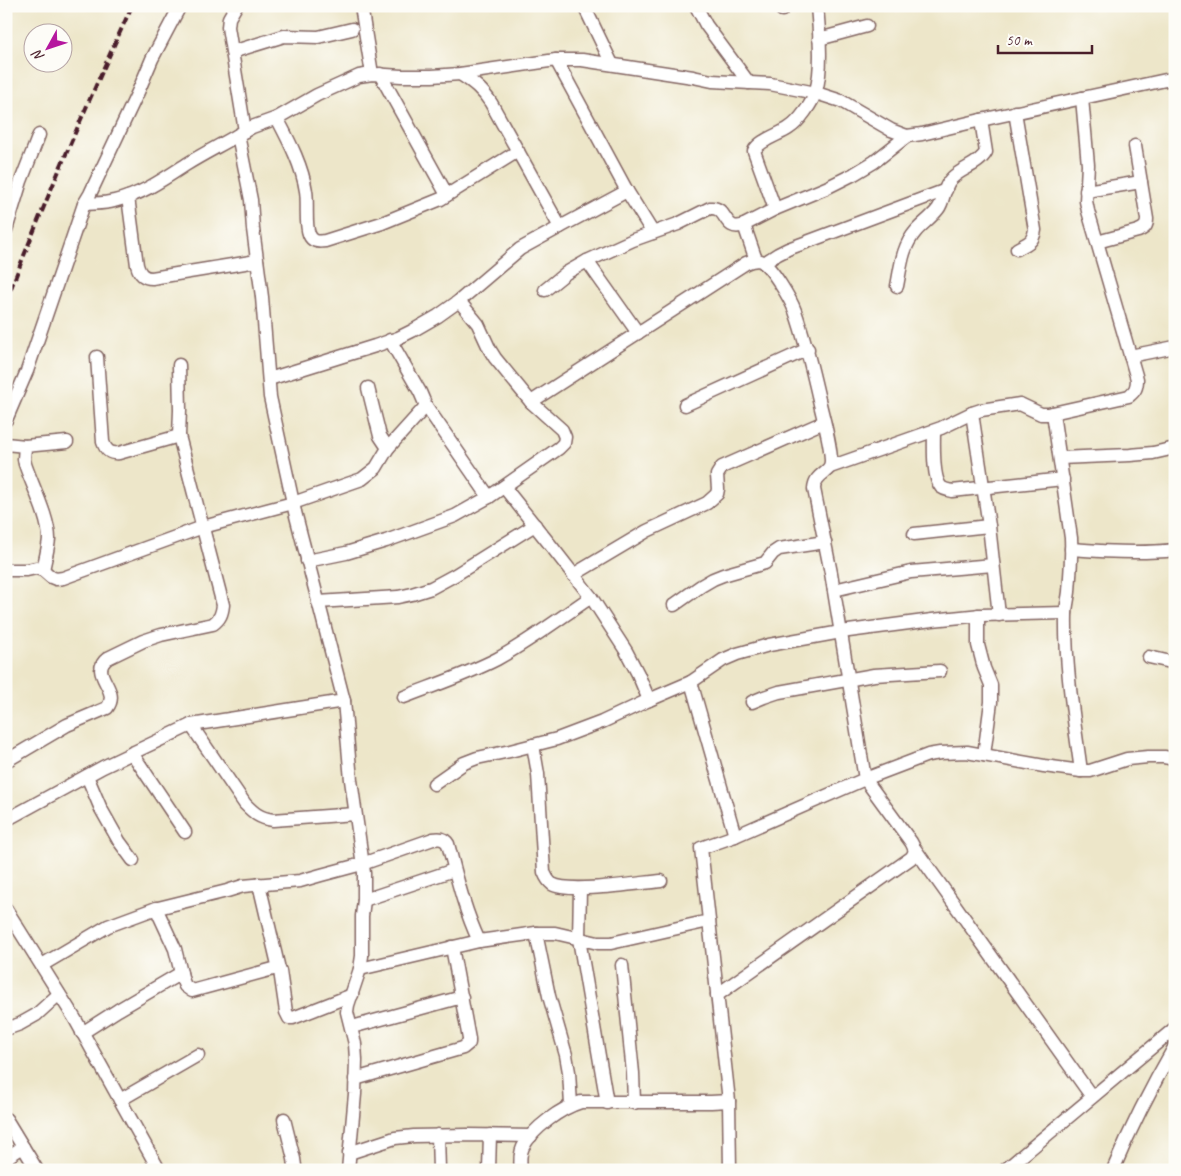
<svg xmlns="http://www.w3.org/2000/svg" width="1181" height="1176" font-family="Caveat,sans-serif">
<style>
.lines{fill:none;stroke-linecap:round;stroke-linejoin:round}
.minor-casing{stroke:#836562;stroke-width:15}
.minor{stroke:#fff;stroke-width:12}
.rail{stroke:#4a1f2b;stroke-width:4;stroke-dasharray:8 4;stroke-linecap:butt}
</style>
<rect width="100%" height="100%" fill="#fdfcf7"/>
<filter id="ink" filterUnits="userSpaceOnUse"><feTurbulence type="fractalNoise" baseFrequency=".02" numOctaves="2"/><feDisplacementMap in="SourceGraphic" scale="10" xChannelSelector="R" yChannelSelector="G"/><feConvolveMatrix kernelMatrix="1 2 1 2 8 2 1 2 1" color-interpolation-filters="sRGB"/></filter>
<filter id="wash" filterUnits="userSpaceOnUse"><feTurbulence type="fractalNoise" baseFrequency=".0096" numOctaves="4" result="noise"/><feDisplacementMap in="SourceGraphic" scale="20" xChannelSelector="R" yChannelSelector="G"/><feGaussianBlur stdDeviation="1.12" result="paint"/><feColorMatrix in="noise" values="0 0 0 0 0 0 0 0 0 0 0 0 0 0 0 0 0 1.4 0 .05"/><feComposite in="paint" operator="in"/></filter>
<g filter="url(#wash)">
<rect width="100%" height="100%" fill="#ede6c9"/>
</g>
<g filter="url(#ink)">
<g class="lines">
<defs>
<g id="minor">
<path d="M180,6L152,59L138,92L90,194L84,204C94,203 104,204 114,201C141,195 164,179 187,164C203,154 221,145 238,135"/>
<polyline points="236,6 229,18 228,27 245,131"/>
<polyline points="361,6 372,74"/>
<polyline points="584,6 612,64"/>
<polyline points="696,6 706,25 749,83"/>
<polyline points="782,6 782,10"/>
<polyline points="819,39 867,26"/>
<polyline points="232,52 284,36 318,37 352,29"/>
<polyline points="556,60 627,191 653,233"/>
<polyline points="380,74 447,195"/>
<path d="M460,74C474,83 482,89 491,103L560,227"/>
<path d="M1015,112L1035,230C1033,243 1027,243 1017,249"/>
<path d="M277,118C289,141 302,165 306,191C308,202 305,225 309,234C312,242 318,242 325,241L382,223L441,199L518,151"/>
<polyline points="1086,191 1141,182"/>
<path d="M128,197L137,265C139,273 143,278 152,278L257,261"/>
<path d="M775,209L754,151C759,140 779,135 789,128C799,122 813,102 816,91C823,67 819,31 817,6"/>
<polyline points="744,225 756,260"/>
<polyline points="6,230 21,181 39,135"/>
<path d="M1097,242L1138,231C1145,228 1147,226 1147,219L1135,146"/>
<polyline points="587,261 638,333"/>
<polyline points="764,263 778,254 788,249 946,190"/>
<path d="M897,286C901,266 902,247 916,231C922,224 932,217 938,209C945,200 943,186 952,178C962,168 979,165 986,152L981,120"/>
<path d="M545,290L566,273L587,261L633,240L678,224L710,208C728,206 723,233 744,225L775,209L826,188L854,174L874,162L907,136"/>
<polyline points="459,301 478,324 490,350 495,358 531,402"/>
<polyline points="1130,356 1175,347"/>
<path d="M97,357L103,442C106,451 110,454 119,453L179,436"/>
<polyline points="269,379 375,346 398,338 412,331 438,316 459,301 520,249 560,227 627,191"/>
<polyline points="368,388 380,436 388,448"/>
<polyline points="685,405 808,349"/>
<polyline points="426,406 489,497"/>
<polyline points="972,413 989,526 999,615"/>
<path d="M1053,413L1071,538C1072,556 1070,575 1069,592C1068,600 1066,607 1066,615C1065,667 1074,719 1081,771"/>
<polyline points="6,420 27,371 84,204"/>
<path d="M934,431C934,444 932,477 941,487C945,490 948,490 952,491L1063,479"/>
<polyline points="6,444 25,446 67,442"/>
<path d="M25,446L24,459L25,464C32,485 49,518 49,539C48,549 45,560 43,570"/>
<polyline points="1060,458 1130,455 1153,453 1175,448"/>
<path d="M830,467L941,428L972,413L981,410L1020,404L1041,414H1048L1129,396C1135,391 1137,388 1137,379L1088,211L1086,201L1088,165L1082,98"/>
<polyline points="504,487 552,547 591,597 626,651 638,674 649,700 691,682 735,836"/>
<polyline points="914,534 989,526"/>
<path d="M1071,549C1106,552 1140,554 1175,550"/>
<path d="M307,561L346,553L386,541L455,516L489,497L559,448L564,443L565,437L562,430L531,402L746,263C751,261 756,259 761,261C771,266 791,300 795,311C806,342 813,373 820,404C824,421 831,445 831,461C831,474 815,472 814,489L831,573L865,779L735,836L701,848L729,1101L730,1170"/>
<polyline points="6,570 27,570 36,568 43,570 51,577 56,579 63,578 203,527 293,503 362,479 376,468 388,448 426,406 420,392 390,340"/>
<polyline points="573,575 647,531 707,503 717,494 718,489 717,475 722,467 824,422"/>
<polyline points="834,590 911,572 993,565"/>
<polyline points="318,602 398,597 412,594 431,588 455,575 535,525"/>
<polyline points="674,605 701,586 713,579 723,575 765,563 773,553 779,549 825,542"/>
<polyline points="978,615 978,645 984,668 991,685 991,702 984,755"/>
<polyline points="1149,657 1175,663"/>
<polyline points="691,682 723,660 737,654 769,645 841,632 932,620 981,615 1066,613"/>
<path d="M404,697C435,685 468,674 497,659C530,641 560,618 591,597"/>
<polyline points="344,701 351,780 364,873 364,900 362,916 362,956 360,969 348,1005 347,1012 355,1044 356,1060 355,1094 348,1170"/>
<polyline points="752,702 764,697 779,692 874,675 940,671"/>
<path d="M191,725L245,804C254,813 259,818 273,820L355,814"/>
<path d="M533,745L538,774L544,872C546,877 548,881 552,884C569,894 639,883 661,881"/>
<polyline points="132,753 185,832"/>
<path d="M6,761L67,725L107,708C122,689 87,674 108,658L143,641L161,635L213,624C220,619 222,614 223,605L179,436L180,410L179,365"/>
<polyline points="87,776 101,809 119,841 133,860"/>
<polyline points="434,784 464,763 477,758 510,751 557,739 602,722 649,700"/>
<polyline points="6,820 103,767 191,725 344,701 295,512 270,397 262,297 253,229 251,200 238,135 252,127 277,118 317,95 359,76 372,74 401,76 432,76 460,74 556,60 582,60 693,77 712,81 770,84 816,93 841,101 891,130 907,136 922,134 981,120 1175,78"/>
<polyline points="915,849 1092,1097"/>
<polyline points="259,884 279,969"/>
<polyline points="580,889 579,939 607,1103"/>
<polyline points="364,900 454,870"/>
<polyline points="156,908 175,949 183,981 185,986 192,991 277,968 280,971 286,1012 289,1018 293,1018 352,995"/>
<polyline points="6,909 75,1019 159,1170"/>
<polyline points="536,933 549,996 566,1055 569,1072 571,1105"/>
<path d="M42,965L108,926L154,909L227,891L243,886L300,881L321,875L362,864L433,839C440,838 444,838 448,844C457,878 464,909 479,941"/>
<polyline points="622,965 633,1073 634,1103"/>
<polyline points="360,969 479,941 536,933 555,933 598,943 611,943 709,921"/>
<path d="M717,995L911,858C916,852 915,849 911,842L865,779L928,755L940,753L967,752L1044,766L1081,771H1090L1127,759L1148,757H1164L1175,759"/>
<polyline points="352,1027 462,997"/>
<polyline points="6,1029 20,1024 36,1015 59,994"/>
<polyline points="82,1033 118,1010 181,973"/>
<polyline points="355,1079 463,1048 469,1043 469,1039 452,947"/>
<polyline points="120,1100 198,1055"/>
<polyline points="6,1119 37,1170"/>
<polyline points="284,1119 294,1159 295,1166 294,1170"/>
<polyline points="438,1135 439,1170"/>
<polyline points="349,1153 395,1138 414,1136 467,1135 531,1136"/>
<polyline points="6,1158 23,1147"/>
<polyline points="489,1170 490,1135"/>
<path d="M521,1170C520,1162 520,1153 523,1147C533,1128 561,1108 581,1102H711L729,1101"/>
<polyline points="1005,1170 1175,1028"/>
<path d="M1113,1170C1131,1127 1152,1086 1175,1046"/>
</g>
</defs>
<use href="#minor" class="minor-casing"/>
<use href="#minor" class="minor"/>
<path class="rail" d="M6,301C45,201 87,103 132,6"/>
</g>
</g>
<rect width="1181" height="1176" fill="none" stroke="#fdfcf7" stroke-width="25"/>
<g transform="translate(48 48) rotate(230)"><circle r="24" fill="#fdfcf7" stroke="#b5a4a5"/>
<path d="M0-4L9 19L0 12L-9 19Z" fill="#b5179e"/>
<text y="-8" font-size="14" font-weight="bold" text-anchor="middle" fill="#4a1f2b">N</text>
</g>
<path d="M998 45v8h94v-8" fill="none" stroke="#4a1f2b" stroke-width="2.5"/>
<text x="1006" y="45" font-size="15" fill="#4a1f2b" stroke="#fdfcf7" stroke-width="4" paint-order="stroke">50 m</text>
</svg>
